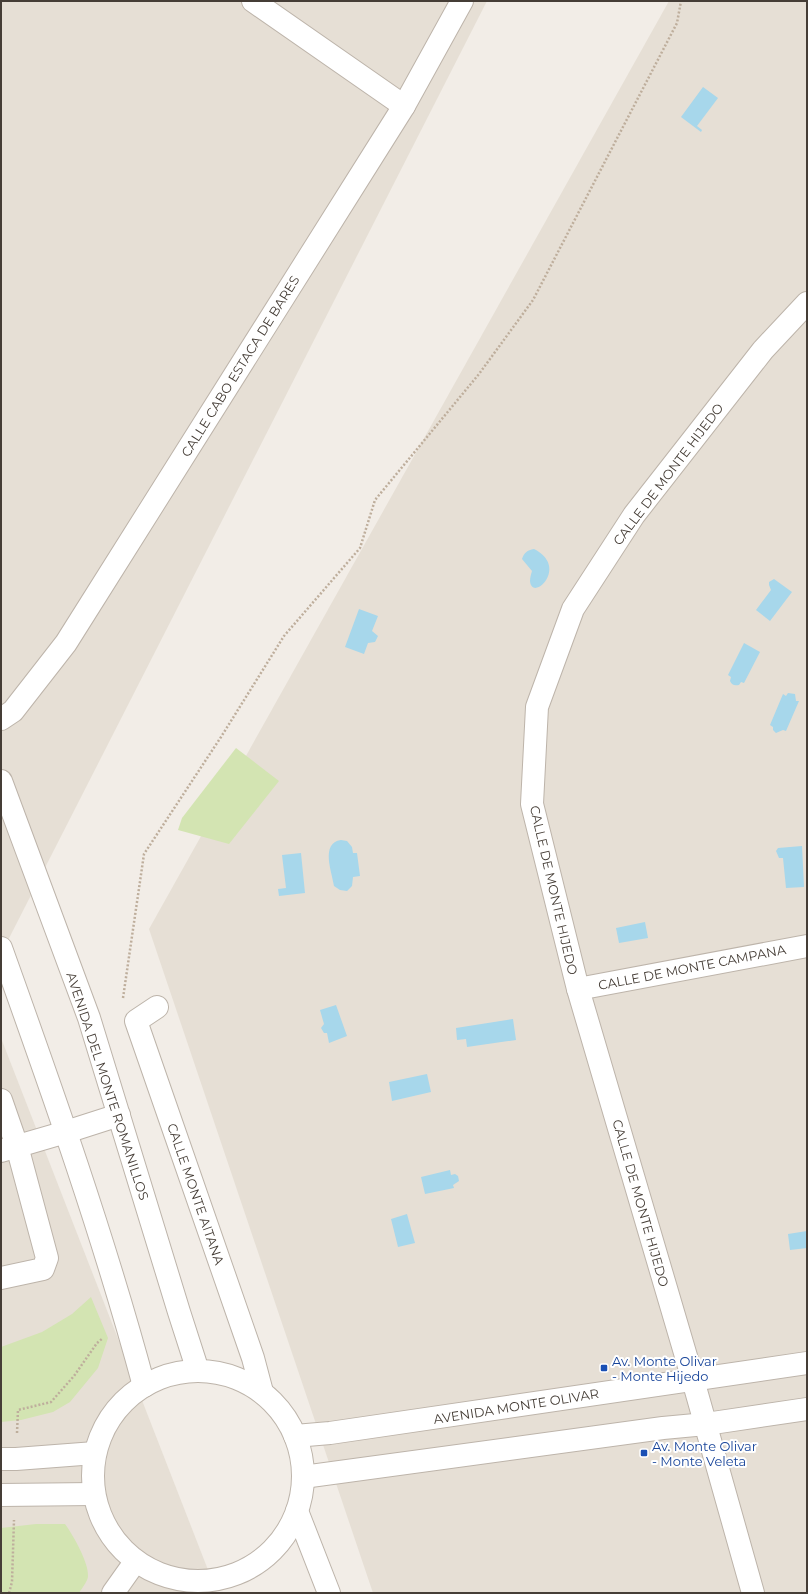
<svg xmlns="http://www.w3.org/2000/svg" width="808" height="1594" font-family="Montserrat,sans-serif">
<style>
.residential{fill:#e6dfd5}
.green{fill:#d3e4b2}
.water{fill:#a7d7eb}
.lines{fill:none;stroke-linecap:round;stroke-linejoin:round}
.minor-casing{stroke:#bdb4aa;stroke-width:24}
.path{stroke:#beae9c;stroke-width:2.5;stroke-dasharray:2 2;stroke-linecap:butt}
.minor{stroke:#fff;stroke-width:22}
.transit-dot{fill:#1a4fb4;stroke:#fff;stroke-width:1.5}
.labels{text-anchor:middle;stroke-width:4;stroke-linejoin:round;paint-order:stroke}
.street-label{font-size:13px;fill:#453d36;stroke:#fff}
.transit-label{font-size:13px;fill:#164399;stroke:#fff;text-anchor:start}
</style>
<rect width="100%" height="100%" fill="#f2ede7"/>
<g class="residential">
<polygon points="1,1 487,1 1,954"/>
<polygon points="669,1 807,1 807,1593 373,1593 149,929"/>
<polygon points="1,1038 217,1593 1,1593"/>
</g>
<g class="green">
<polygon points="236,748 279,781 229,844 178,830 182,818"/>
<polygon points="91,1297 108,1338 98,1368 70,1402 53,1412 21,1420 1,1422 1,1347 42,1332 72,1314"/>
<path d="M36,1524H65C73,1535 89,1563 88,1576C88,1581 82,1588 79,1593H1V1528Z"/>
</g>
<g class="water">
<polygon points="703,87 718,98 697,126 702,130 701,132 681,117"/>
<path d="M534,549C570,567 532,603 530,581C530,578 531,574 532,571L522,559C524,553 527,550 534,549Z"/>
<polygon points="774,579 792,592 770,621 756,610 771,590 769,585 769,582"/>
<polygon points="359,609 378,616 372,631 378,636 375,642 368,643 364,654 345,647"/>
<path d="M744,643L760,652L744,683L741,682L739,685C734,686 732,685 730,681L731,677L728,675Z"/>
<polygon points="788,693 795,694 796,701 799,701 786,731 783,730 776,733 773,730 773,727 770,725 783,694 786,696"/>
<path d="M341,840L347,841L352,847L353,853H357L360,876L353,877L352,886L347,891L340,890L334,886C332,872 320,843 341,840Z"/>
<polygon points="802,846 804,887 786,888 783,858 779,858 776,851 778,848"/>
<polygon points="301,853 305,893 279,896 278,889 286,888 282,855"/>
<polygon points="645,922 648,938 619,943 616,928"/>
<polygon points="336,1005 347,1036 329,1043 327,1033 324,1033 321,1028 324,1024 320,1010"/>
<polygon points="513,1019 516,1040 467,1047 466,1039 457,1040 456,1028"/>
<polygon points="427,1074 431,1092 392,1101 389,1082"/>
<polygon points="450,1170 451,1175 455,1174 458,1176 459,1181 453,1185 454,1188 425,1194 421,1177"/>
<polygon points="407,1214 415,1243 398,1247 391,1219"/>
<polygon points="807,1231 807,1248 790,1250 788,1234"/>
</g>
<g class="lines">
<defs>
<g id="minor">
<polyline points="253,1 404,106"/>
<polyline points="1,719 13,711 66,643 404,106 462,1"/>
<polyline points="1,781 89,1018 179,1312 198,1371"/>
<path d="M1,948C53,1093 104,1237 144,1386"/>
<polyline points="578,989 807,946"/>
<polyline points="157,1007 136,1021 253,1358 262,1392"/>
<polyline points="1,1100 17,1146 47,1258 43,1269 1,1278"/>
<polyline points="1,1151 66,1132 119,1115"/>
<circle cx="198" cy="1476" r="105"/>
<polyline points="295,1436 330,1433 807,1363"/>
<polyline points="1,1459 16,1459 95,1453"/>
<polyline points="303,1477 663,1428 706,1424 807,1409"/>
<polyline points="1,1495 94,1494"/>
<polyline points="297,1511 329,1593"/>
<polyline points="113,1593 135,1562"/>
<polyline points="753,1593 693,1380 578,989 532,804 537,707 573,609 634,515 763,350 807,303"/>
</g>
</defs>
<use href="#minor" class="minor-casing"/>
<g class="path">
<polyline points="123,998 144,854 221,737 284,636 360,548 375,500 479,374 533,300 677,23 681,1"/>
<polyline points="17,1433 18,1410 51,1402 74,1376 97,1343 103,1338"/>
<polyline points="9,1593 12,1582 14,1520"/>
</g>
<use href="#minor" class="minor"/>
</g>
<g class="transit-dot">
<rect x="600" y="1364" width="8" height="8" rx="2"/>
<rect x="640" y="1449" width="8" height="8" rx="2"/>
</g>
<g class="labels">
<g class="street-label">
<text transform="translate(240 366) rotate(-58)" y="5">CALLE CABO ESTACA DE BARES</text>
<text transform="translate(668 474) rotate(-53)" y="5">CALLE DE MONTE HIJEDO</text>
<text transform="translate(554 890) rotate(77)" y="5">CALLE DE MONTE HIJEDO</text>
<text transform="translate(692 967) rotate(-11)" y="5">CALLE DE MONTE CAMPANA</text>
<text transform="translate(108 1086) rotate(72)" y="5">AVENIDA DEL MONTE ROMANILLOS</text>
<text transform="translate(196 1194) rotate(71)" y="5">CALLE MONTE AITANA</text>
<text transform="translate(641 1203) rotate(74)" y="5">CALLE DE MONTE HIJEDO</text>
<text transform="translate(516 1406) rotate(-9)" y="5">AVENIDA MONTE OLIVAR</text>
</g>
<g class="transit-label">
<text x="612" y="1366">Av. Monte Olivar<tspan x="612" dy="15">- Monte Hijedo</tspan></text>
<text x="652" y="1451">Av. Monte Olivar<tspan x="652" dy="15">- Monte Veleta</tspan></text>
</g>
</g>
<rect width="808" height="1594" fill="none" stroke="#453d36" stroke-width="4"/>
</svg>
